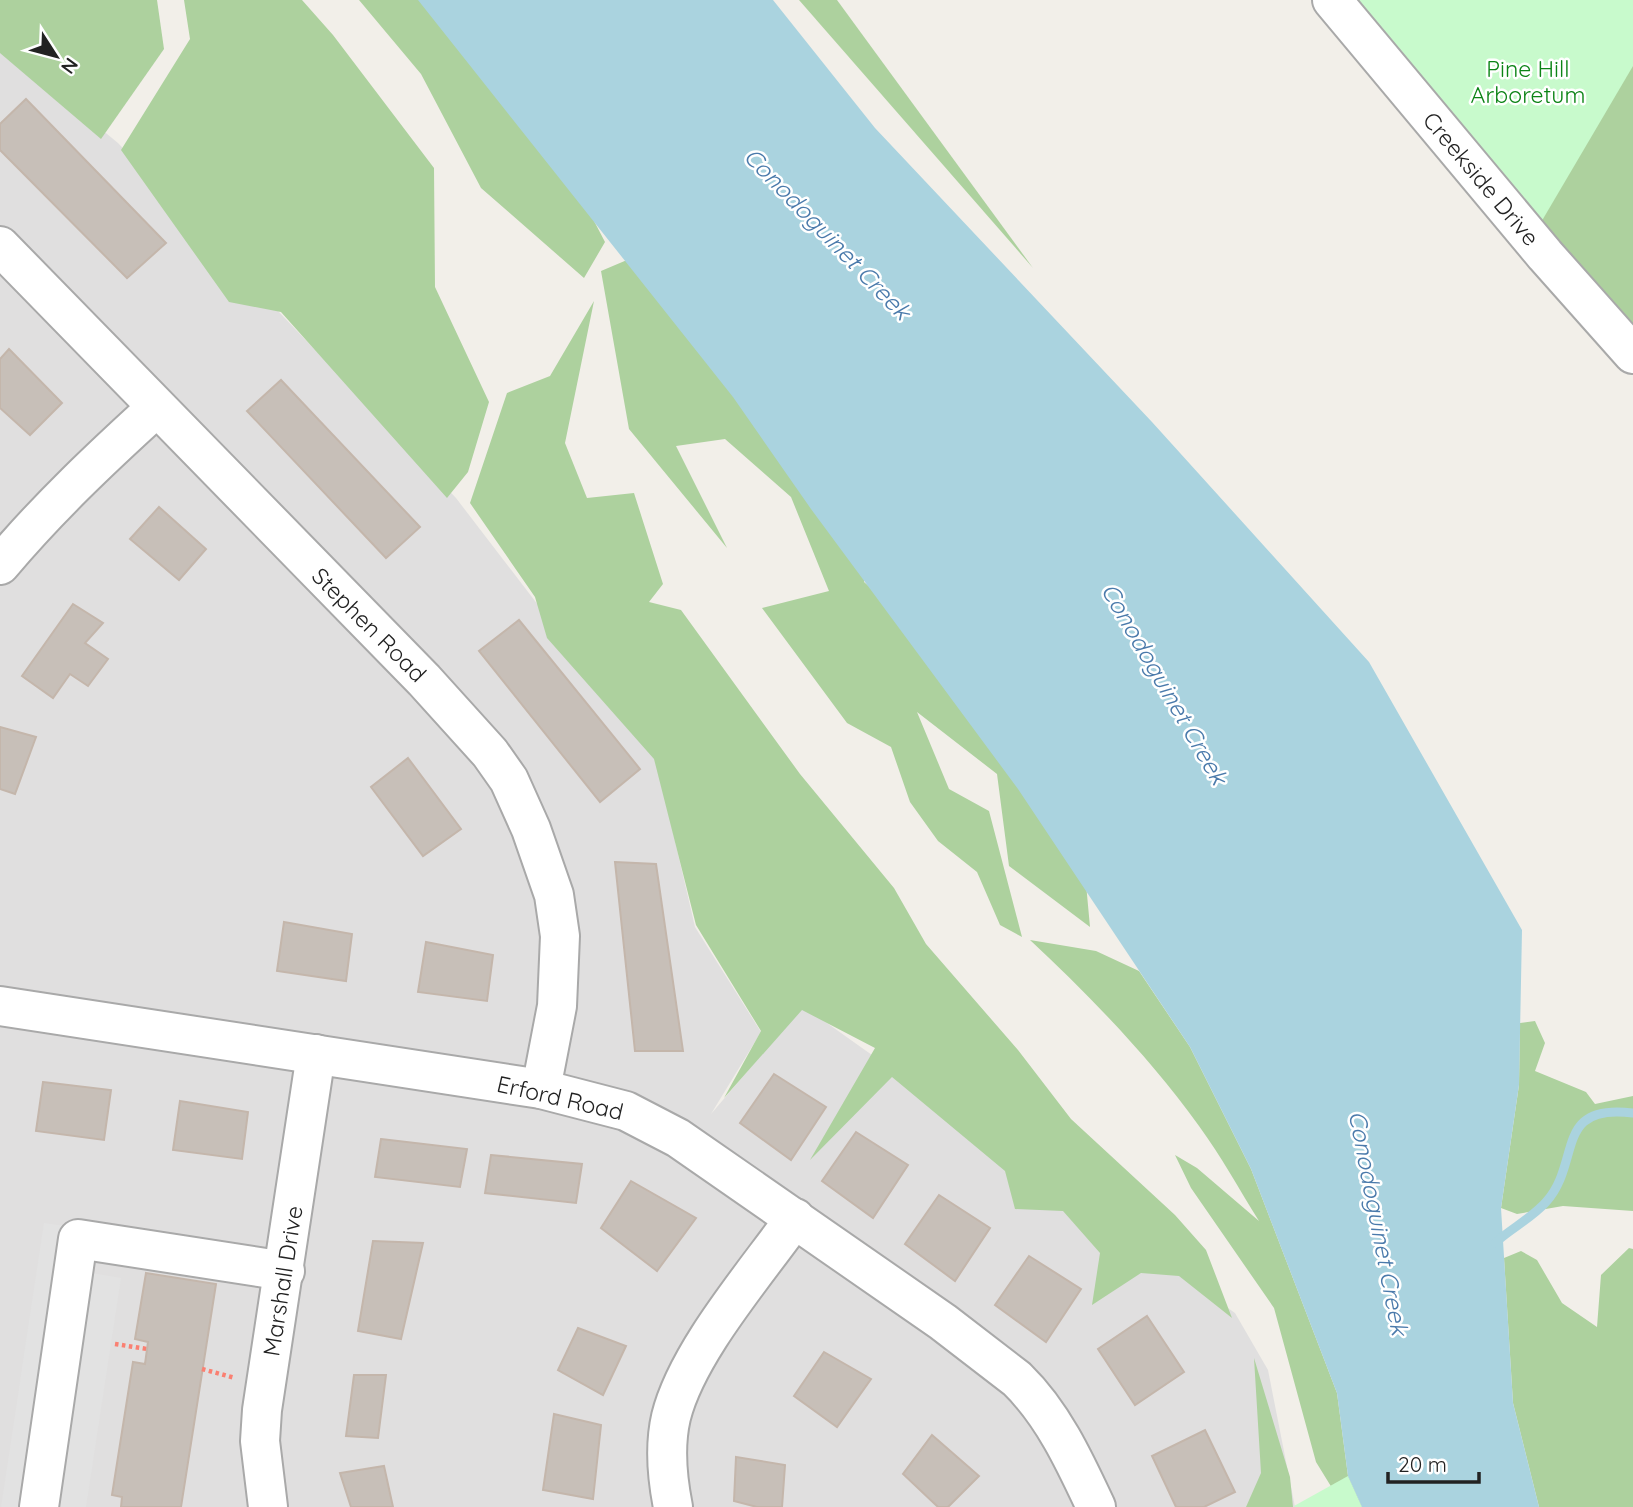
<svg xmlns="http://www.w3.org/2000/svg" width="1633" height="1507" font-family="Quicksand,sans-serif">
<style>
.residential{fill:#e0dfdf}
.forest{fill:#add19e}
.park{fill:#c8facc}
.parking{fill:#e2e2e2}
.water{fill:#aad3df}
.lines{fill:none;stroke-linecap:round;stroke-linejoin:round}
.stream{stroke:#aad3df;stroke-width:9}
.building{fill:#c7bfb8;stroke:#c4b6ab;stroke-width:2}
.minor-casing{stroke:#a9a9a9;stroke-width:42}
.path{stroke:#fa8072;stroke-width:4.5;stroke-dasharray:3.5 3.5;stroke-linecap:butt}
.minor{stroke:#fff;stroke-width:38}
.labels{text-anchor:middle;stroke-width:5;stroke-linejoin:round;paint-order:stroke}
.park-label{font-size:23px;fill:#0c8416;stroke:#fff}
.street-label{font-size:23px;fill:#222;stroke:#fff}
.water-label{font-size:24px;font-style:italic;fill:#4a7aab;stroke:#fff}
</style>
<rect width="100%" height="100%" fill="#f2efe9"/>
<polygon class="residential" points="0,46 118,143 456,498 656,759 695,927 761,1032 711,1114 803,1006 1235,1313 1268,1370 1295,1507 0,1507"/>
<g class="forest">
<polygon points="0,0 157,0 164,49 101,139 0,53"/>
<polygon points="184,0 302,0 333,35 434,168 435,287 489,402 468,472 447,498 281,312 229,302 121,150 190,39"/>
<polygon points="359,0 423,0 558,152 605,242 584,278 481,188 421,74"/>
<polygon points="799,0 837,0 1033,268"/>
<polygon points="1360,0 1633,0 1633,339"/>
<polygon points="627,260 865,537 864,582 984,687 1084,862 1090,927 1009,866 997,774 917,712 949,789 989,811 1022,937 1000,925 977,872 938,841 910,802 891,747 847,723 762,608 829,591 791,497 725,439 676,446 727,548 629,429 601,271"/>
<polygon points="594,301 565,443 587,498 634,493 663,584 649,602 681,610 800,774 894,888 926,944 1018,1050 1071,1119 1175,1215 1206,1250 1232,1318 1179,1276 1141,1273 1092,1305 1100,1253 1063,1211 1015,1209 1005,1171 892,1077 810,1160 875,1048 802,1010 724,1098 761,1031 696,925 654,759 547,638 535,597 470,503 507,393 550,376"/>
<path d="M1030,940L1096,951L1139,971L1190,1047L1251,1169L1337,1393L1348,1476L1362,1507L1340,1501L1316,1462L1274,1308L1191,1188L1175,1155L1197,1168L1259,1221C1239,1189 1221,1156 1199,1126C1150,1058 1091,997 1030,940Z"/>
<polygon points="1535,1021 1545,1043 1535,1071 1586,1092 1595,1104 1633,1096 1633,1211 1563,1206 1517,1214 1501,1208 1519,1085 1520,1023"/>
<polygon points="1629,1248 1633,1249 1633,1507 1539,1507 1513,1403 1504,1258 1521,1251 1537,1260 1562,1303 1597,1327 1601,1275"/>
<polygon points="1254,1358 1290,1477 1293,1507 1246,1507 1261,1473"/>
</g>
<g class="park">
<polygon points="1350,0 1633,0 1633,66 1540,224"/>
<polygon points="1348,1476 1362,1507 1295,1507 1294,1506"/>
</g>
<polygon class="parking" points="44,1223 79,1228 73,1270 121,1278 86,1507 1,1507"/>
<polygon class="water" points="418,0 773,0 875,128 1152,422 1369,662 1522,930 1519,1085 1501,1208 1513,1403 1539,1507 1362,1507 1348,1476 1337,1393 1251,1169 1190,1047 1018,789 811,509 733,397"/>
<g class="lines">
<path class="stream" d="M1495,1243C1510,1229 1532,1218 1546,1202C1582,1162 1553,1103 1633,1113"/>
</g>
<g class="building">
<polygon points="26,99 166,243 127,278 0,150 0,124"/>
<polygon points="9,349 62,403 30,435 0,408 0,359"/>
<polygon points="281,380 420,527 386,558 247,411"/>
<polygon points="159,507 206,549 179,580 130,539"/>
<polygon points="73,604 103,623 85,643 108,659 88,686 70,674 53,698 22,676"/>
<polygon points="519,620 640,769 600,802 479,651"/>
<polygon points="0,727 36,737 15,794 0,789"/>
<polygon points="408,758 461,829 423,856 371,787"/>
<polygon points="615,862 656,864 683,1051 635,1051"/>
<polygon points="284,922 352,934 346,981 277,971"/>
<polygon points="426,942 493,955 487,1001 418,992"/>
<polygon points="774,1074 826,1107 791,1160 740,1123"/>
<polygon points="43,1082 111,1090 104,1140 36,1131"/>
<polygon points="180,1101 248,1112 242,1159 173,1150"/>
<polygon points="856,1132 908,1165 873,1218 822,1181"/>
<polygon points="381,1139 467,1149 460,1187 375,1177"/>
<polygon points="491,1155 582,1164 576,1203 485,1193"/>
<polygon points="631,1181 696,1218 657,1271 601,1228"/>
<polygon points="939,1195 990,1228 955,1281 905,1244"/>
<polygon points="373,1241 423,1243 401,1339 358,1331"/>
<polygon points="1029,1256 1081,1289 1046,1342 995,1305"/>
<polygon points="146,1273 216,1284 181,1507 121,1507 122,1497 112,1495 133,1362 145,1364 148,1342 135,1339"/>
<polygon points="1147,1316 1184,1372 1135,1405 1098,1349"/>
<polygon points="578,1328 626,1346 603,1395 558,1370"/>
<polygon points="824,1352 871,1379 837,1427 794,1396"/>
<polygon points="354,1375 386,1375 378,1438 346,1436"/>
<polygon points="554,1414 601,1425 593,1499 543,1490"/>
<polygon points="1205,1430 1235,1492 1204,1507 1176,1507 1152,1456"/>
<polygon points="932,1435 979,1476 948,1507 938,1507 903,1474"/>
<polygon points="736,1457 785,1465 782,1507 757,1507 734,1501"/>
<polygon points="384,1466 393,1507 351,1507 340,1473"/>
</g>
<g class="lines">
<defs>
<g id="minor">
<polyline points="1332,0 1545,255 1633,354"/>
<polyline points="0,246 424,680 490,753 509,780 531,829 554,895 560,936 557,1006 541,1089"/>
<path d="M0,565C48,508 101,458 156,408"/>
<path d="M0,1006L541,1089L626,1111L678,1138L943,1322L1017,1379C1053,1414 1075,1462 1096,1507"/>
<polyline points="39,1507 78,1239 285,1271"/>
<polyline points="268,1507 260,1441 262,1410 316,1054"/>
<path d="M673,1507C667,1477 664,1447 671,1417C687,1352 756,1273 795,1218"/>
</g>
</defs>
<use href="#minor" class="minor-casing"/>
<g class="path">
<polyline points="115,1344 147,1349"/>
<polyline points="202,1369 235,1378"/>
</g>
<use href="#minor" class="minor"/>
</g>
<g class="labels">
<g class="park-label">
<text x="1528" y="77">Pine Hill<tspan x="1528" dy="26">Arboretum</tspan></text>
</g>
<g class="street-label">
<text transform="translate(1481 179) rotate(50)" y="8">Creekside Drive</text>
<text transform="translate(369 625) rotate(45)" y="8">Stephen Road</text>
<text transform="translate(560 1098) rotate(13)" y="8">Erford Road</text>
<text transform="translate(283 1281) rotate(-81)" y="8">Marshall Drive</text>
</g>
<g class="water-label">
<text transform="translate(827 234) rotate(46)" y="8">Conodoguinet Creek</text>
<text transform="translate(1164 684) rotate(60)" y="8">Conodoguinet Creek</text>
<text transform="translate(1378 1223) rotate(79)" y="8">Conodoguinet Creek</text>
</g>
</g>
<g transform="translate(56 56) rotate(126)" stroke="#ffffff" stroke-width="5" paint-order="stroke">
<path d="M0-5L12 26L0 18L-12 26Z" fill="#222222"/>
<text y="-10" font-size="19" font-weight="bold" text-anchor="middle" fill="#222222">N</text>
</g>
<path d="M1388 1472v10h91v-10" fill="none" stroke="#222222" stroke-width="3.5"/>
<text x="1398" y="1472" font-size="21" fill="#222222" stroke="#ffffff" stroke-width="5" paint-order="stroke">20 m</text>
</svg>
